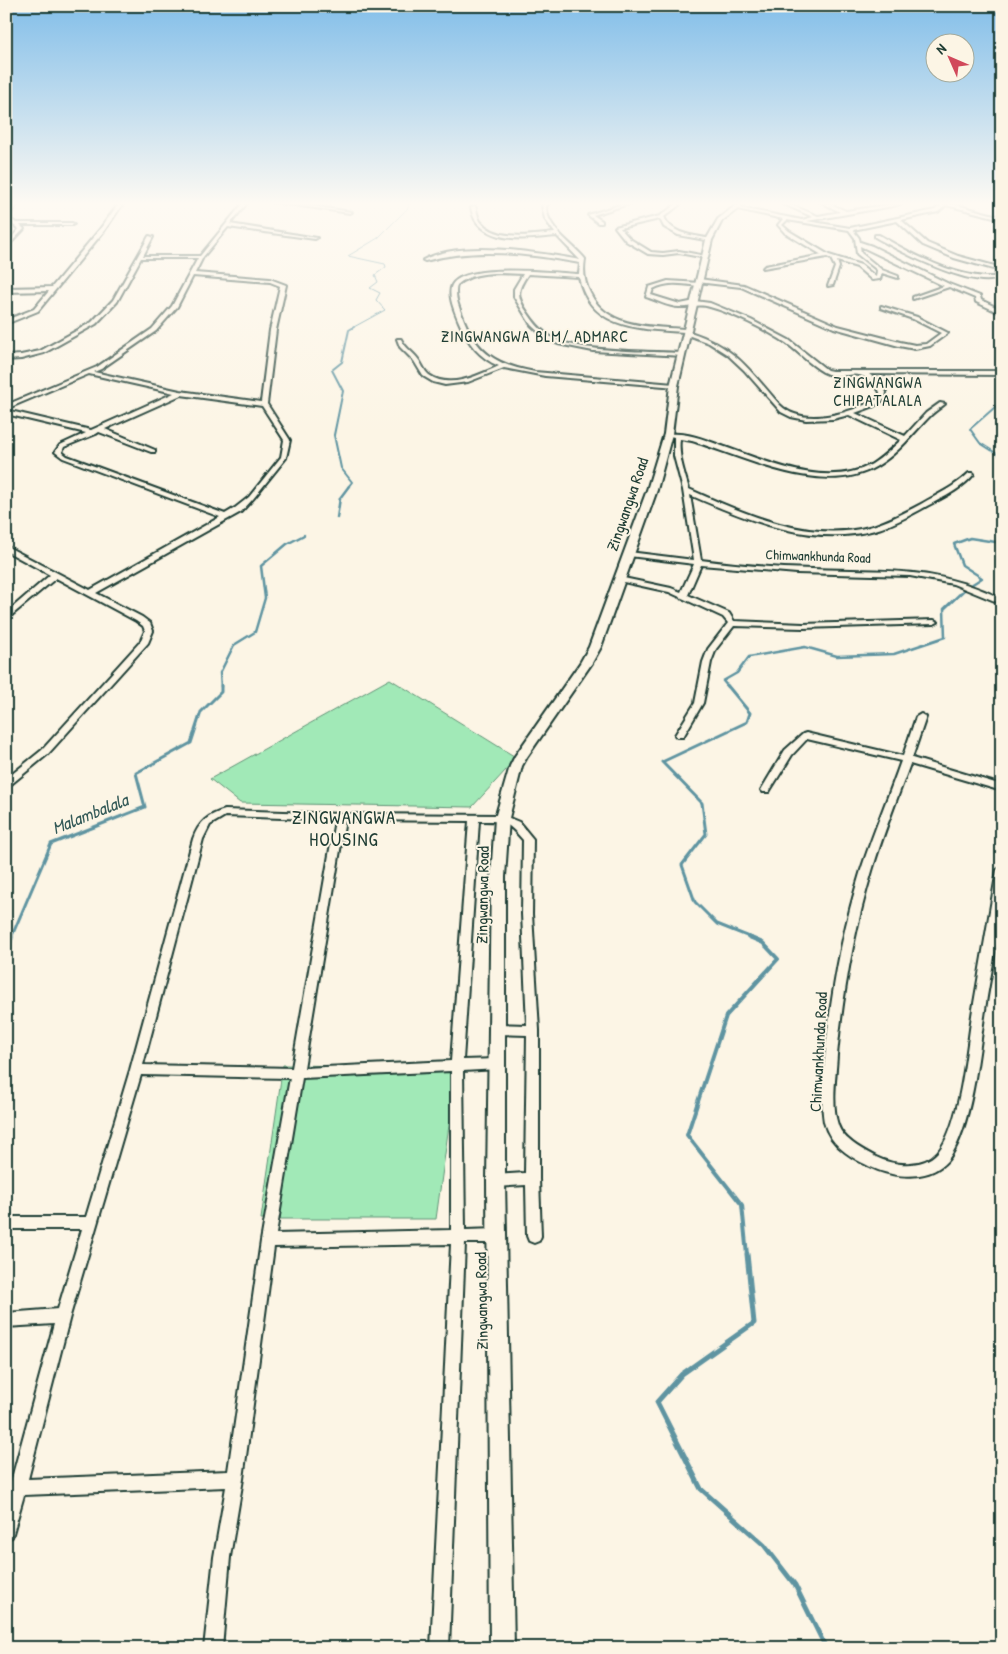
<svg xmlns="http://www.w3.org/2000/svg" width="1008" height="1654" font-family="'Patrick Hand',sans-serif">
<style>
.green{fill:#a1e9b7;stroke:#609376}
.lines{fill:none;stroke-linecap:round;stroke-linejoin:round}
.stream-far5{stroke:#5f94a1;stroke-width:1}
.stream-far4{stroke:#5f94a1;stroke-width:2}
.stream-far3{stroke:#5f94a1;stroke-width:2.5}
.stream-far2{stroke:#5f94a1;stroke-width:3}
.stream-far1{stroke:#5f94a1;stroke-width:4}
.stream{stroke:#5f94a1;stroke-width:5}
.street-casing{stroke:#1f3d34;stroke-width:4}
.secondary-casing{stroke:#1f3d34;stroke-width:4}
.street{fill:#fcf5e5;fill-rule:evenodd}
.secondary{fill:#fcf5e5;fill-rule:evenodd}
.labels{text-anchor:middle;stroke-width:4;stroke-linejoin:round;paint-order:stroke}
.far-street-label{font-size:14px;fill:#1f3d34;stroke:#fcf5e5}
.far-quarter-label{font-size:16px;letter-spacing:1px;fill:#1f3d34;stroke:#fcf5e5}
.street-label{font-size:16px;fill:#1f3d34;stroke:#fcf5e5}
.water-label{font-size:18px;font-style:italic;fill:#345a58;stroke:#fcf5e5}
.quarter-label{font-size:19px;letter-spacing:1px;fill:#1f3d34;stroke:#fcf5e5}
</style>
<rect width="100%" height="100%" fill="#fcf5e5"/>
<filter id="ink" filterUnits="userSpaceOnUse"><feTurbulence type="fractalNoise" baseFrequency=".02" numOctaves="2"/><feDisplacementMap in="SourceGraphic" scale="10" xChannelSelector="R" yChannelSelector="G"/><feConvolveMatrix kernelMatrix="1 2 1 2 8 2 1 2 1" color-interpolation-filters="sRGB"/></filter>
<g filter="url(#ink)">
<g class="green">
<polygon points="390,679 517,758 472,807 240,803 210,779"/>
<polygon points="283,1065 457,1067 436,1219 261,1219"/>
</g>
<g class="lines">
<polyline class="stream-far5" points="352,328 385,310 376,300 380,293 370,288 378,282 375,275 386,267 385,264 348,256 378,238 408,208 409,202"/>
<g class="stream-far4">
<polyline points="1002,401 970,429 980,443 999,455 1002,460"/>
<polyline points="348,487 352,482 341,468 334,435 343,391 332,370 342,362 349,330 354,327"/>
</g>
<g class="stream-far3">
<polyline points="1002,492 997,499 1002,502"/>
<polyline points="337,518 340,498 349,486"/>
<polyline points="971,585 982,578 962,565 954,544 970,538 1002,543"/>
<polyline points="221,687 220,673 234,645 255,632 265,598 261,566 287,544 304,535"/>
<polyline points="728,687 723,681 737,673 749,657 805,647 837,656 894,654 945,637 944,609 964,590"/>
</g>
<g class="stream-far2">
<polyline points="727,685 750,713 747,722 662,762 702,803 706,834 682,865 695,902 717,924 752,938"/>
<polyline points="11,938 51,844 145,807 136,773 191,743 201,712 221,692 221,685"/>
</g>
<g class="stream-far1">
<polyline points="6,956 12,937"/>
<polyline points="747,1255 742,1205 687,1135 726,1016 778,959 763,943 749,937"/>
</g>
<polyline class="stream" points="747,1254 754,1323 682,1374 657,1402 701,1489 764,1545 795,1585 826,1648"/>
<defs>
<g id="street">
<polygon points="15,202 19,202 8,217 16,223 72,223 74,224 72,225 20,225 24,229 6,248 6,244 19,229 6,220 6,214"/>
<polygon points="120,202 124,202 104,231 38,311 6,324 6,320 34,309 49,291 6,292 6,288 52,287 100,229"/>
<path d="M244,202H248L230,224L317,238L315,239L228,227L203,257L195,273L270,279L286,285L276,330L267,404L290,440L286,458L253,499L241,512L96,593L142,617L150,623L153,631L148,643L48,754L9,786L6,787V779L42,750L140,642L145,631L143,626L136,621L56,578L6,620V613L50,575L6,551V546L90,590L220,517L63,458L55,452L60,445L86,433L6,414V410L91,430L174,393L89,374L6,409V405L97,367L152,329L172,306L198,258H141L117,302L96,324L44,353L21,359L6,360V356L21,355L40,351L92,322L113,300L149,236L153,237L143,256H200ZM193,276L270,282L280,286L270,330L261,402L180,391L94,372L101,369L156,331L177,307ZM181,395L262,406L284,440L281,457L249,497L235,508L225,514L67,456L62,452L64,447L96,434L99,432L151,452H155V450L105,429Z"/>
<polygon points="273,202 283,202 352,212 350,213"/>
<path d="M546,202H550L546,206C547,229 572,243 585,259C583,271 584,282 590,293C607,329 654,327 688,329L690,330V332C736,347 750,371 780,405C804,429 853,412 879,398L880,392C859,360 844,384 823,372C809,364 799,352 786,343C767,330 732,313 710,307C697,303 690,308 679,307C669,307 656,300 646,297L649,287L668,281L700,283L698,286C683,284 667,281 653,289L651,295L680,304L695,301L710,303L751,320L789,340L827,370L832,371H1002V375L869,374L879,382L886,392L885,399L874,406L855,413L905,436L926,413L940,403L945,404C940,408 935,411 930,416C913,433 899,453 877,466C824,498 745,457 692,441L680,439C678,456 684,472 689,489C743,513 808,543 869,527C887,522 904,513 921,504C938,494 955,487 969,473H973L974,474C962,489 944,497 927,506C911,515 893,525 875,530C812,547 747,520 690,495L701,560C738,565 775,568 812,569C885,572 933,565 1002,599V604L953,584L910,576L797,573L701,565L688,595L729,613L734,621L803,624L934,620L938,622L934,624L803,628L734,626L716,649L711,662L703,703L683,737H677L675,735L695,703L703,662L708,649L728,623L723,617L669,592L619,581L615,579L619,577L671,588L681,592L694,564L629,556L625,554L629,552L694,560L683,490L674,456V437L670,436V434C687,432 709,441 725,447C768,462 828,489 872,464C883,457 892,448 901,440L849,415L833,419L806,420L791,417L781,412L744,370L728,355L709,343L685,334V332C641,329 590,330 579,277L528,274C517,290 516,296 527,312C533,321 539,329 548,335C573,353 648,351 681,353L684,355L683,356L593,351L558,344L546,339L531,325L514,297V289L523,274C502,273 474,270 457,285C454,295 458,305 462,315C476,353 496,365 535,372L674,384L676,385V387L545,376L504,368L468,382L445,385L433,382L423,376L414,361L400,347L397,339H401C405,348 413,352 418,359C422,364 424,371 429,375C450,390 479,375 499,366C479,358 467,342 459,322C455,312 447,295 452,285C464,262 555,273 579,274L580,263C528,254 476,247 425,261L423,260C460,239 539,253 580,260L557,236C532,238 494,245 476,221C473,217 472,212 471,207L475,206C477,211 477,216 480,221C496,242 532,235 555,233L545,219L542,206Z"/>
<polygon points="629,202 635,202 593,215 602,221 602,223 598,223 588,215"/>
<path d="M679,202H683L664,217C672,235 693,235 711,239V241L678,235L664,227L660,219L620,228L630,239L651,252L663,253L679,251L706,256V258L679,253L663,255L648,254L626,241L615,227L660,216Z"/>
<path d="M779,202H784L818,216L840,212L821,202H826L846,211L906,202L893,206L807,221L850,228L935,210L945,202L1002,217V219L946,205L938,212L901,220L927,243L958,256L1002,268L999,278C973,290 899,251 875,237V235H879C911,254 956,278 994,277L997,270L954,258L923,245L897,221L853,230L859,238L860,242L872,246L949,284L980,296L981,300L1002,310V314L976,302L975,298L949,287L913,299V297L944,286L860,246L861,253L882,270L898,276V278L882,273L880,279L872,280L857,267L837,261L839,267L833,285L828,286L835,267L831,259L827,257L763,268L765,266L822,255L785,233L778,225L783,219L733,208L735,207L802,220L813,217ZM787,220L849,230L855,238L857,254L877,270L876,277L861,265L829,255L789,231L782,225Z"/>
<polygon points="699,279 744,285 838,326 900,342 915,345 926,344 941,333 913,319 881,308 881,306 917,317 948,333 930,346 915,349 899,346 834,328 741,287 697,282"/>
<path d="M921,714L926,717L912,758L1002,785V791L910,764C897,799 883,834 872,871C854,931 843,992 837,1055C836,1076 831,1104 838,1125C843,1140 863,1150 876,1157C894,1166 923,1169 938,1152C961,1125 967,1044 973,1009C981,962 989,916 997,870L1002,866C1002,879 1003,891 1002,903C999,939 990,974 985,1010C979,1049 972,1131 947,1161C930,1180 899,1178 878,1170C856,1161 830,1147 824,1122C820,1098 824,1072 826,1048C832,988 843,928 861,870C873,833 888,798 901,761L807,739L792,755L769,792H763L761,790L785,750L803,734L806,733L903,756L916,717Z"/>
<path d="M225,810L341,814L502,815L519,822L533,839L532,914L539,1030V1179L541,1236L539,1241L534,1243L529,1241L527,1236L526,1185L496,1187L491,1185L489,1181L491,1177L496,1175L525,1173L527,1035L498,1034L494,1032L492,1029L494,1026L498,1024L527,1025L522,914L523,840C506,820 503,821 479,821L463,1060L498,1059L502,1060L504,1064L502,1068L498,1069L463,1071L465,1230L497,1229L502,1231L504,1236L502,1241L497,1243H465L449,1648H431L451,1244L274,1247L243,1479L230,1557L222,1648H204L214,1557L226,1487L24,1495L12,1537L6,1539V1500L54,1324L6,1327V1313L58,1309L82,1229H6V1217H86L130,1070L193,839C199,822 208,815 225,810ZM225,816L335,820L292,1068L143,1065L203,839L210,825ZM345,820L469,821L451,1061L304,1068ZM451,1071V1230L276,1234L302,1078ZM141,1075L290,1078L261,1241L228,1471L28,1479L70,1316Z"/>
</g>
<polygon id="secondary" points="740,202 747,202 722,221 712,240 678,386 672,434 657,490 601,647 592,663 527,757 522,766 509,818 505,877 505,1181 514,1648 490,1648 487,1181 491,877 495,818 510,766 515,756 580,663 589,647 647,490 664,434 670,386 706,240 718,219"/>
</defs>
<use href="#street" class="street-casing"/>
<use href="#secondary" class="secondary-casing"/>
<use href="#street" class="street"/>
<use href="#secondary" class="secondary"/>
</g>
</g>
<linearGradient id="sky" x2="0" y2="1"><stop stop-color="#82bee9"/><stop offset="0.47" stop-color="#fefaf3"/><stop offset="1" stop-color="#fefaf3" stop-opacity="0"/></linearGradient>
<rect width="1008" height="433" fill="url(#sky)"/>
<g class="labels">
<g class="far-street-label">
<text transform="translate(818 556) rotate(2)" y="5">Chimwankhunda Road</text>
</g>
<g class="far-quarter-label">
<text x="535" y="342">ZINGWANGWA BLM/ ADMARC</text>
<text x="878" y="388">ZINGWANGWA<tspan x="878" dy="18">CHIPATALALA</tspan></text>
</g>
<g class="street-label">
<text transform="translate(627 504) rotate(-71)" y="6">Zingwangwa Road</text>
<text transform="translate(482 895) rotate(-89)" y="6">Zingwangwa Road</text>
<text transform="translate(818 1052) rotate(-87)" y="6">Chimwankhunda Road</text>
<text transform="translate(481 1301) rotate(-91)" y="6">Zingwangwa Road</text>
</g>
<g class="water-label">
<text transform="translate(90 814) rotate(-22)" y="6">Malambalala</text>
</g>
<g class="quarter-label">
<text x="344" y="824">ZINGWANGWA<tspan x="344" dy="22">HOUSING</tspan></text>
</g>
</g>
<rect width="1008" height="1654" fill="none" stroke="#fcf5e5" stroke-width="25"/>
<rect x="12" y="12" width="983" height="1629" fill="none" stroke="#1f3d34" stroke-width="2" filter="url(#ink)"/>
<g transform="translate(950 58) rotate(315)"><circle r="24" fill="#fcf5e5" stroke="#a4ab9e"/>
<path d="M0-4L9 19L0 12L-9 19Z" fill="#d1495b"/>
<text y="-8" font-size="14" font-weight="bold" text-anchor="middle" fill="#1f3d34">N</text>
</g>
</svg>
